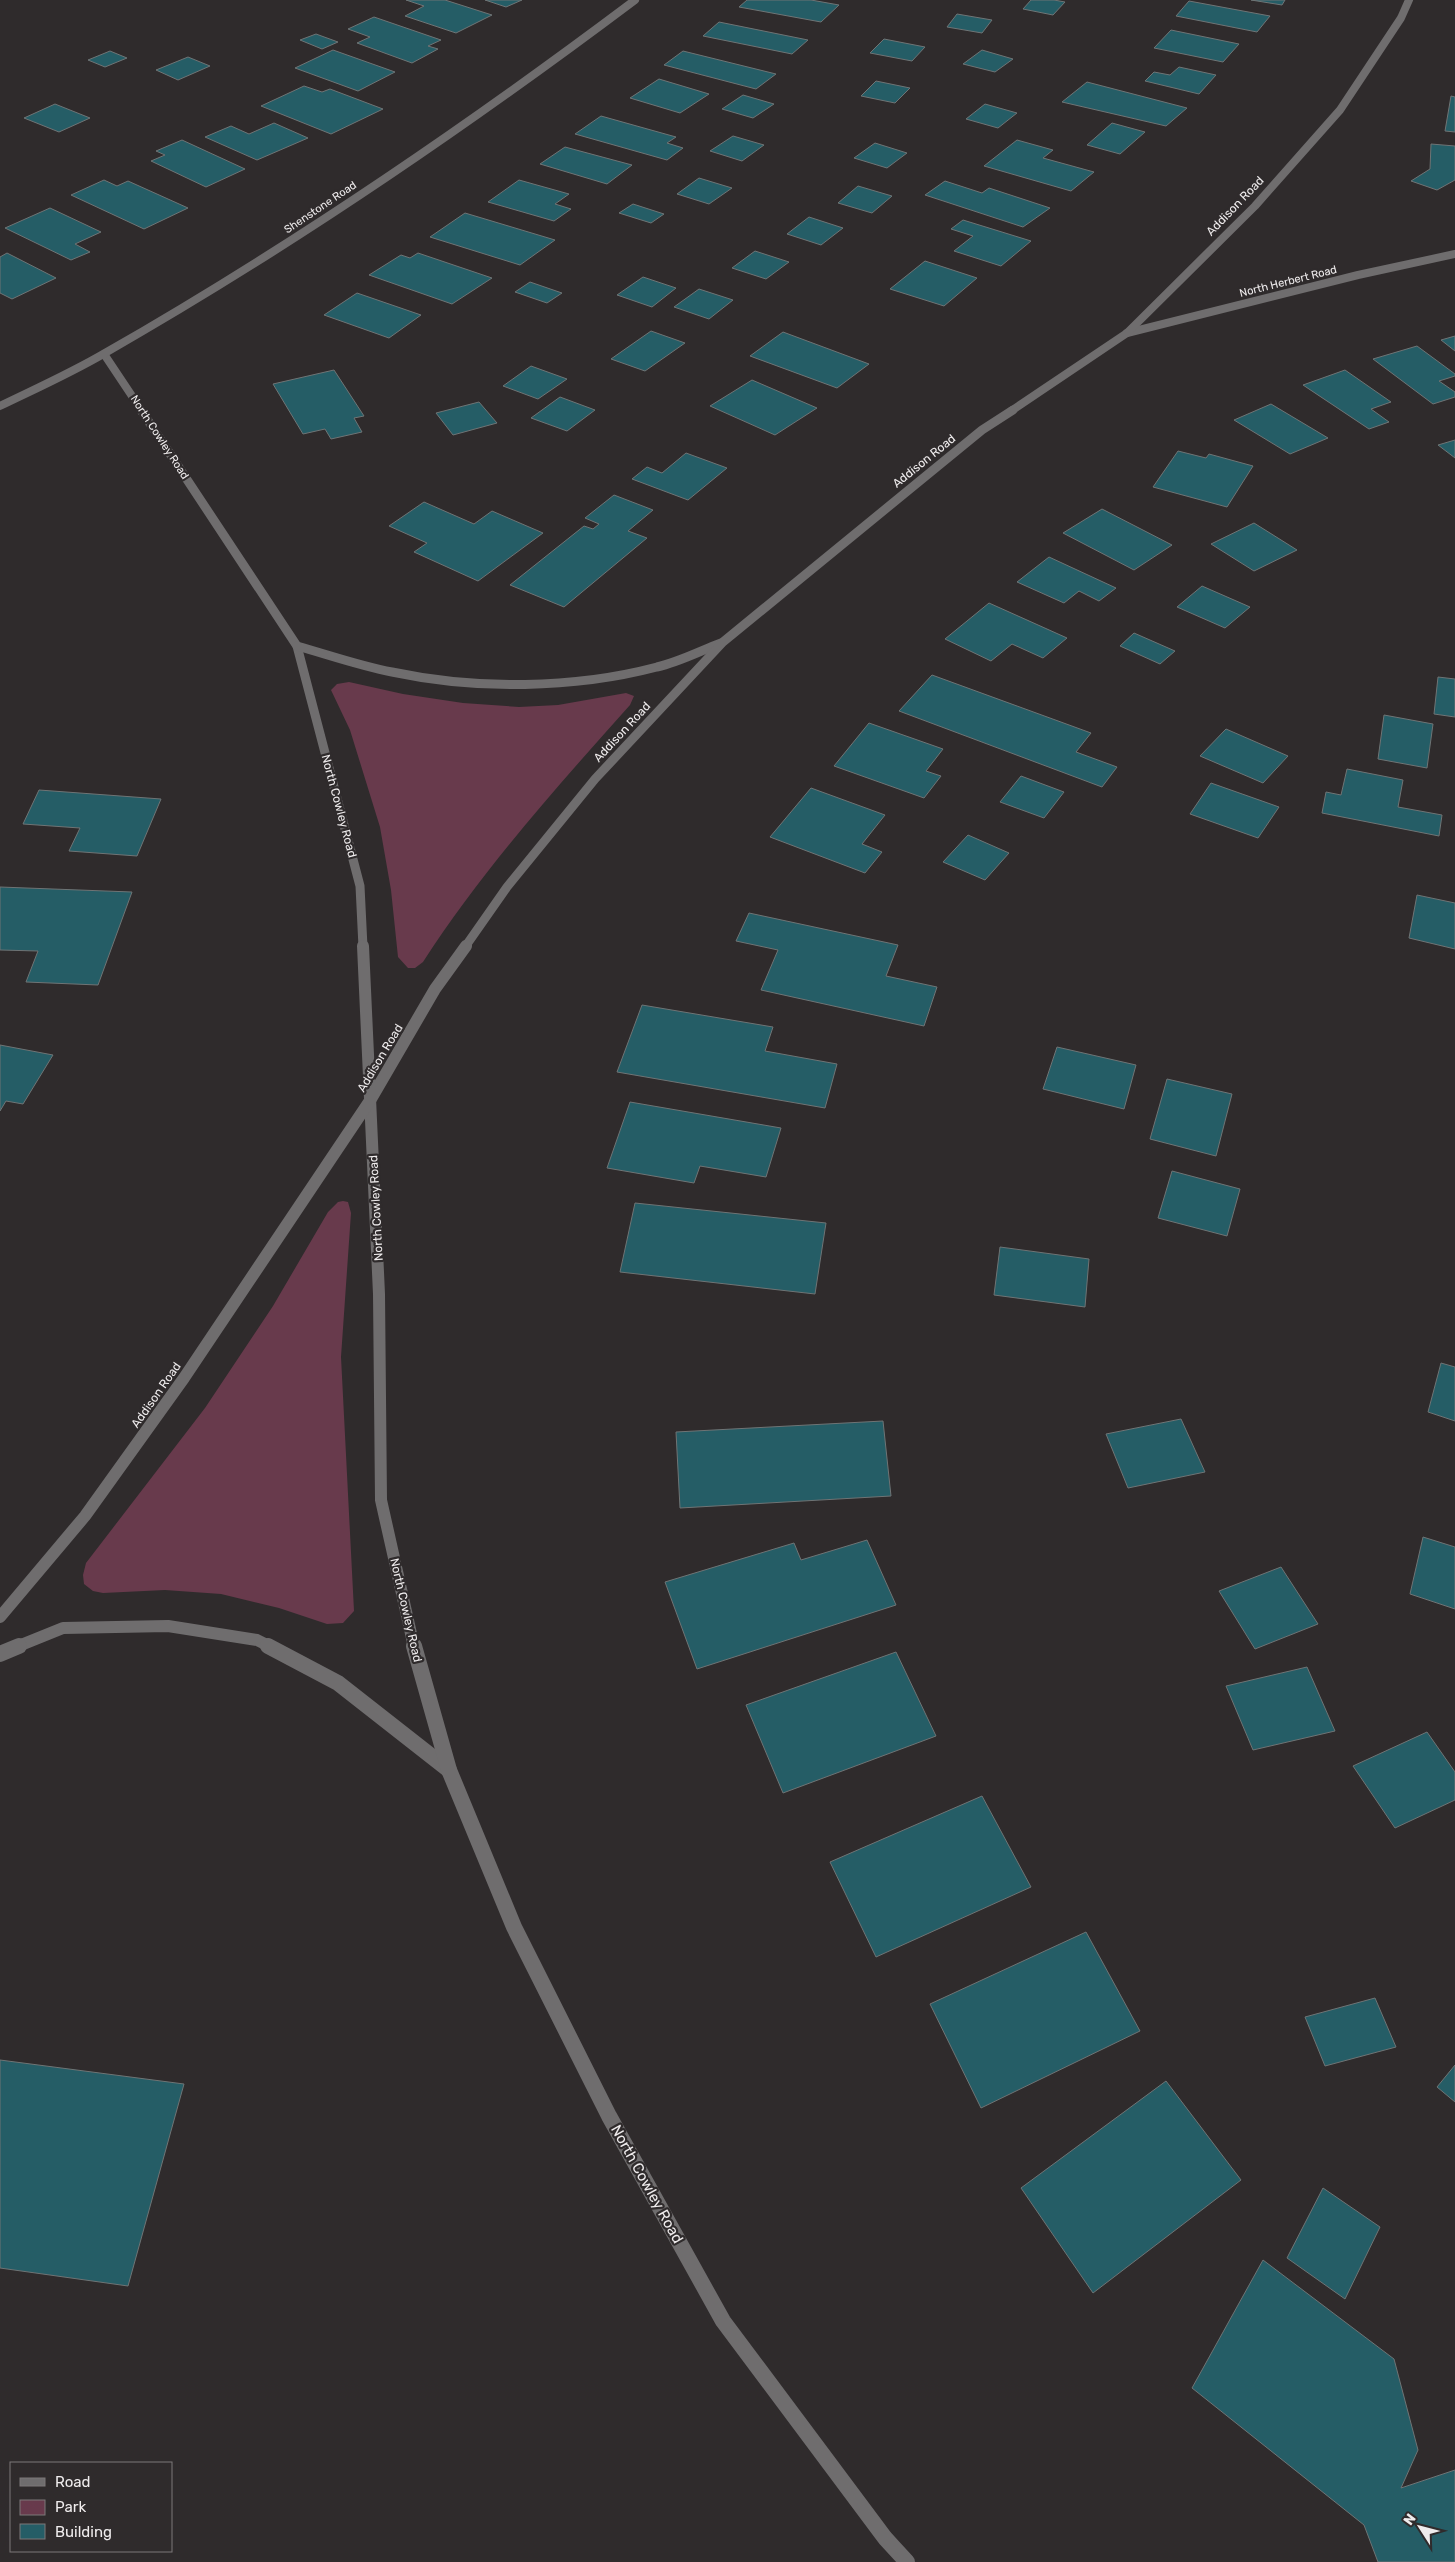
<svg xmlns="http://www.w3.org/2000/svg" width="1455" height="2562" font-family="Rubik,sans-serif">
<style>
.green{fill:#683a4c}
.building{fill:#255d66;stroke:#6f7475}
.lines{fill:none;stroke-linecap:round;stroke-linejoin:round}
.minor-far3{stroke:#6f6d6e;stroke-width:8}
.minor-far2{stroke:#6f6d6e;stroke-width:9}
.minor-far1{stroke:#6f6d6e;stroke-width:12}
.minor{stroke:#6f6d6e;stroke-width:16}
.labels{text-anchor:middle;stroke-width:4.5;stroke-linejoin:round;paint-order:stroke}
.far-street-label{font-size:11px;fill:#efeced;stroke:#2f2b2c}
.street-label{font-size:12px;fill:#efeced;stroke:#2f2b2c}
.near-street-label{font-size:15px;fill:#efeced;stroke:#2f2b2c}
</style>
<rect width="100%" height="100%" fill="#2f2b2c"/>
<g class="green">
<path d="M349,682L403,694L463,703L519,707L558,705L626,693L634,696L630,705C556,788 483,869 423,962L415,968H408L398,957L391,890L380,827L350,730L331,690L337,684Z"/>
<polygon points="343,1201 348,1202 351,1213 341,1357 354,1611 343,1623 327,1624 279,1608 221,1594 165,1590 103,1593 93,1591 84,1584 83,1575 86,1563 205,1408 273,1306 328,1212 338,1202"/>
</g>
<g class="building">
<polygon points="406,0 445,0 492,15 456,33 405,16 424,6"/>
<polygon points="485,0 522,0 506,7"/>
<polygon points="747,0 811,0 839,5 821,22 739,7"/>
<polygon points="1031,0 1054,0 1065,2 1053,15 1023,9"/>
<polygon points="1251,0 1285,0 1282,5"/>
<polygon points="1189,1 1270,16 1257,32 1176,16"/>
<polygon points="957,14 992,20 982,33 947,27"/>
<polygon points="374,17 441,40 428,46 438,49 412,63 357,43 370,37 348,29"/>
<polygon points="719,22 808,40 792,54 703,36"/>
<polygon points="1171,30 1239,44 1223,62 1154,48"/>
<polygon points="316,34 338,42 322,49 300,40"/>
<polygon points="884,39 925,47 912,61 870,53"/>
<polygon points="333,50 395,72 358,91 295,68"/>
<polygon points="982,50 1013,59 995,72 963,64"/>
<polygon points="110,51 127,58 105,67 88,60"/>
<polygon points="683,51 776,74 756,89 664,65"/>
<polygon points="188,57 210,66 178,80 156,70"/>
<polygon points="1179,67 1216,75 1199,94 1145,81 1154,72 1170,75"/>
<polygon points="659,79 709,94 680,113 630,98"/>
<polygon points="876,81 910,88 895,103 861,96"/>
<polygon points="1087,82 1187,108 1166,126 1062,102"/>
<polygon points="304,86 322,92 330,89 383,109 331,134 261,106"/>
<polygon points="743,95 774,104 753,118 722,109"/>
<polygon points="1451,96 1455,97 1455,132 1445,131"/>
<polygon points="55,104 90,118 59,132 24,118"/>
<polygon points="985,104 1017,113 998,128 966,119"/>
<polygon points="601,116 676,137 667,143 683,148 667,160 575,134"/>
<polygon points="274,123 308,138 257,160 205,137 231,126 249,134"/>
<polygon points="1112,123 1145,132 1120,154 1087,145"/>
<polygon points="733,136 764,145 742,161 710,151"/>
<polygon points="182,140 245,169 206,187 151,161 165,155 156,151"/>
<polygon points="1017,140 1053,150 1043,158 1094,172 1071,191 984,166"/>
<polygon points="875,143 907,153 887,168 854,158"/>
<polygon points="1431,144 1455,146 1455,180 1437,190 1411,181 1430,169"/>
<polygon points="565,147 632,165 607,184 540,164"/>
<polygon points="699,178 732,188 709,204 677,194"/>
<polygon points="104,180 117,186 128,181 188,208 144,229 71,195"/>
<polygon points="519,180 569,194 555,204 571,209 554,221 488,202"/>
<polygon points="945,181 982,193 989,188 1050,208 1023,227 925,195"/>
<polygon points="858,186 892,196 872,213 838,203"/>
<polygon points="633,204 664,214 651,223 619,213"/>
<polygon points="50,208 101,232 75,244 90,252 71,260 5,228"/>
<polygon points="465,213 555,240 520,265 430,237"/>
<polygon points="809,217 843,228 821,245 787,234"/>
<polygon points="963,220 1031,241 1001,266 954,251 973,236 951,229"/>
<polygon points="755,251 789,262 766,279 732,268"/>
<polygon points="7,253 56,278 12,299 0,293 0,257"/>
<polygon points="418,253 492,278 452,304 369,275 401,255 410,258"/>
<polygon points="925,261 977,278 944,306 890,289"/>
<polygon points="643,277 676,288 652,307 617,295"/>
<polygon points="530,282 562,293 547,303 515,292"/>
<polygon points="699,289 733,300 709,319 674,307"/>
<polygon points="357,293 421,315 389,338 324,315"/>
<polygon points="651,331 685,343 645,371 611,359"/>
<polygon points="783,332 869,364 837,388 750,356"/>
<polygon points="1455,336 1455,351 1441,340"/>
<polygon points="1417,346 1455,374 1455,376 1439,381 1455,392 1455,397 1433,404 1373,359"/>
<polygon points="531,366 567,379 538,399 503,386"/>
<polygon points="334,370 364,416 354,418 362,432 331,439 325,429 303,434 273,384"/>
<polygon points="1345,370 1391,402 1371,409 1389,422 1369,429 1303,385"/>
<polygon points="752,380 817,408 775,435 710,406"/>
<polygon points="560,397 595,410 567,431 531,418"/>
<polygon points="479,402 497,423 453,435 436,413"/>
<polygon points="1271,404 1328,438 1290,454 1234,420"/>
<polygon points="1455,440 1455,458 1438,445"/>
<polygon points="1178,451 1206,458 1209,454 1253,466 1227,507 1153,487"/>
<polygon points="686,453 727,468 688,500 632,479 647,467 662,473"/>
<polygon points="614,495 653,510 628,531 647,538 564,607 510,585 584,526 593,529 599,524 585,518"/>
<polygon points="424,502 474,524 492,511 543,533 478,581 414,552 427,543 389,526"/>
<polygon points="1102,509 1172,545 1134,570 1063,533"/>
<polygon points="1254,523 1297,550 1254,571 1211,544"/>
<polygon points="1049,557 1116,588 1099,601 1079,591 1064,603 1017,582"/>
<polygon points="1202,586 1250,607 1225,628 1177,607"/>
<polygon points="989,603 1067,638 1043,658 1012,644 991,661 945,639"/>
<polygon points="1134,633 1175,651 1160,664 1120,646"/>
<polygon points="932,675 1091,733 1076,752 1117,767 1102,787 899,711"/>
<polygon points="1438,677 1455,679 1455,717 1434,714"/>
<polygon points="1384,715 1433,724 1427,768 1378,759"/>
<polygon points="869,723 943,749 926,771 941,776 924,798 834,766"/>
<polygon points="1226,729 1288,756 1263,783 1200,756"/>
<polygon points="1347,769 1403,780 1398,807 1442,815 1439,836 1322,813 1326,792 1341,795"/>
<polygon points="1021,776 1064,792 1044,818 1000,802"/>
<polygon points="1211,783 1279,807 1258,838 1190,814"/>
<polygon points="811,788 885,815 862,844 882,852 865,873 770,837"/>
<polygon points="39,790 161,799 137,856 69,851 80,828 23,824"/>
<polygon points="968,835 1009,853 985,880 943,862"/>
<polygon points="0,887 132,892 98,985 26,982 38,951 0,950"/>
<polygon points="1417,895 1455,903 1455,949 1409,938"/>
<polygon points="749,913 898,945 886,976 937,987 924,1026 761,990 778,950 736,941"/>
<polygon points="642,1005 773,1027 765,1051 837,1064 825,1108 617,1072"/>
<polygon points="0,1045 53,1055 23,1104 6,1101 0,1111"/>
<polygon points="1057,1047 1136,1065 1124,1109 1043,1089"/>
<polygon points="1167,1079 1232,1094 1216,1156 1150,1139"/>
<polygon points="630,1102 781,1128 766,1177 700,1166 694,1183 607,1168"/>
<polygon points="1172,1171 1240,1189 1227,1236 1158,1218"/>
<polygon points="635,1203 826,1223 815,1294 620,1272"/>
<polygon points="1000,1247 1089,1259 1085,1307 994,1295"/>
<polygon points="1441,1363 1455,1367 1455,1421 1428,1412"/>
<polygon points="1181,1419 1205,1472 1128,1488 1106,1434"/>
<polygon points="883,1421 891,1496 680,1508 676,1432"/>
<polygon points="1423,1537 1455,1547 1455,1609 1410,1594"/>
<polygon points="867,1540 896,1605 697,1669 665,1582 794,1543 801,1560"/>
<polygon points="1281,1567 1318,1624 1255,1649 1219,1591"/>
<polygon points="896,1652 936,1736 783,1793 746,1705"/>
<polygon points="1307,1667 1335,1731 1253,1750 1226,1686"/>
<polygon points="1427,1732 1455,1772 1455,1800 1395,1828 1353,1766"/>
<polygon points="982,1796 1031,1887 876,1957 830,1862"/>
<polygon points="1086,1932 1140,2031 981,2108 930,2004"/>
<polygon points="1375,1998 1396,2047 1325,2066 1305,2017"/>
<polygon points="0,2060 184,2084 128,2286 0,2268"/>
<polygon points="1455,2065 1455,2102 1437,2087"/>
<polygon points="1166,2081 1241,2180 1093,2293 1021,2188"/>
<polygon points="1323,2188 1380,2227 1345,2299 1287,2258"/>
<polygon points="1263,2260 1394,2359 1418,2450 1401,2488 1455,2470 1455,2562 1378,2562 1364,2525 1192,2388"/>
</g>
<g class="lines">
<g class="minor-far3">
<polyline points="1127,333 1358,275 1455,254"/>
<polyline points="104,354 142,411"/>
<path d="M0,406C35,389 71,373 105,353C289,248 466,127 635,0"/>
<polyline points="1011,411 1127,333 1255,206 1340,110 1401,18 1409,0"/>
</g>
<g class="minor-far2">
<polyline points="141,410 297,646 360,886 363,947"/>
<path d="M297,646C329,655 360,666 392,672C477,690 573,689 657,667C679,662 700,651 721,643"/>
<polyline points="465,947 507,887 595,779 723,642 982,430 1013,410"/>
</g>
<g class="minor-far1">
<polyline points="363,946 379,1294 381,1500 414,1647"/>
<polyline points="0,1617 85,1516 184,1378 371,1099 435,989 466,946"/>
<polyline points="16,1647 63,1628 168,1626 257,1640 271,1647"/>
</g>
<g class="minor">
<polyline points="268,1646 338,1683 449,1770"/>
<polyline points="414,1646 449,1770 514,1927 609,2116 723,2321 885,2538 907,2562"/>
<polyline points="0,1654 19,1646"/>
</g>
</g>
<g class="labels">
<g class="far-street-label">
<text transform="translate(320 207) rotate(-34)" y="4">Shenstone Road</text>
<text transform="translate(1288 281) rotate(-14)" y="4">North Herbert Road</text>
<text transform="translate(160 437) rotate(57)" y="4">North Cowley Road</text>
</g>
<g class="street-label">
<text transform="translate(1235 206) rotate(-46)" y="4">Addison Road</text>
<text transform="translate(924 461) rotate(-39)" y="4">Addison Road</text>
<text transform="translate(622 732) rotate(-47)" y="4">Addison Road</text>
<text transform="translate(339 806) rotate(75)" y="4">North Cowley Road</text>
<text transform="translate(380 1058) rotate(-59)" y="4">Addison Road</text>
<text transform="translate(376 1208) rotate(-93)" y="4">North Cowley Road</text>
<text transform="translate(156 1395) rotate(-55)" y="4">Addison Road</text>
<text transform="translate(406 1610) rotate(77)" y="4">North Cowley Road</text>
</g>
<g class="near-street-label">
<text transform="translate(647 2184) rotate(61)" y="5">North Cowley Road</text>
</g>
</g>
<rect x="10" y="2462" width="162" height="90" fill="#2f2b2c" stroke="#7c7879"/>
<rect x="20" y="2478" width="25" height="8" fill="#6f6d6e" stroke="#7c7879"/>
<text x="55" y="2487" font-size="15" fill="#efeced">Road</text>
<rect x="20" y="2500" width="25" height="15" fill="#683a4c" stroke="#7c7879"/>
<text x="55" y="2512" font-size="15" fill="#efeced">Park</text>
<rect x="20" y="2524" width="25" height="15" fill="#255d66" stroke="#7c7879"/>
<text x="55" y="2537" font-size="15" fill="#efeced">Building</text>
<g transform="translate(1420 2527) rotate(306)" stroke="#2f2b2c" stroke-width="4" paint-order="stroke">
<path d="M0-4L9 19L0 12L-9 19Z" fill="#efeced"/>
<text y="-8" font-size="14" font-weight="bold" text-anchor="middle" fill="#efeced">N</text>
</g>
</svg>
